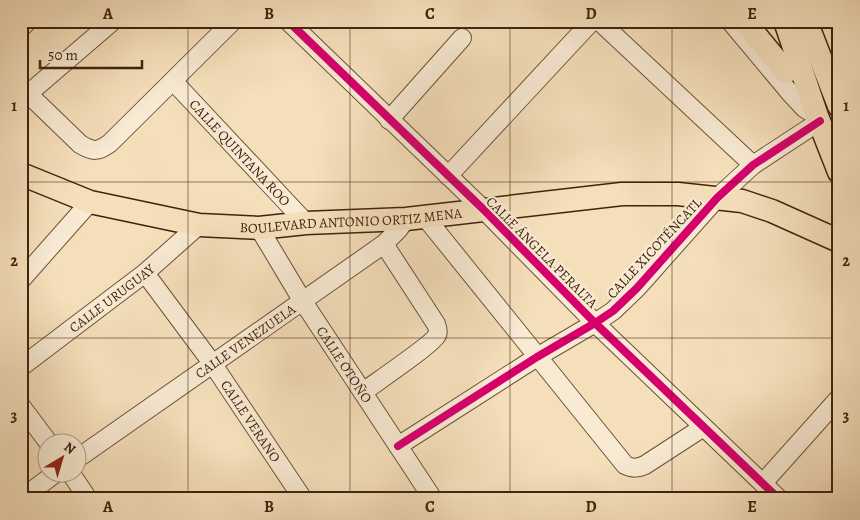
<svg xmlns="http://www.w3.org/2000/svg" width="860" height="520" font-family="Alegreya,serif">
<style>
.lines{fill:none;stroke-linecap:round;stroke-linejoin:round}
.minor-casing{stroke:#6d5238;stroke-width:20}
.major-casing{stroke:#40230d;stroke-width:25}
.minor{stroke:#f8ead3;stroke-width:18}
.major{stroke:#f5dfbb;stroke-width:22}
.cycleway-casing{stroke:#f8ead3;stroke-width:11}
.cycleway{stroke:#d6006c;stroke-width:8}
.grid{fill:none;stroke:#40230d;stroke-width:1;stroke-opacity:0.55}
.labels{text-anchor:middle;stroke-width:4.5;stroke-linejoin:round;paint-order:stroke}
.street-label{font-size:14px;fill:#40230d;stroke:#f8ead3}
.neatline{fill:none;stroke:#40230d;stroke-width:2}
.grid-label{font-size:16px;text-anchor:middle;font-weight:bold;fill:#40230d}
</style>
<rect width="100%" height="100%" fill="#f5dfbb"/>
<filter id="stains"><feTurbulence type="fractalNoise" baseFrequency=".004" numOctaves="4"/><feColorMatrix values="0 0 0 0 .2 0 0 0 0 .09 0 0 0 0 .02 0 0 0 .5 -.17"/></filter>
<radialGradient id="worn" r=".72"><stop offset=".6" stop-color="#630" stop-opacity="0"/><stop offset="1" stop-color="#630" stop-opacity=".3"/></radialGradient>
<g class="lines">
<defs>
<g id="minor">
<polyline points="288,21 483,209 595,323 779,499"/>
<polyline points="599,21 753,165"/>
<polyline points="730,21 791,94 804,108 817,116"/>
<polyline points="21,28 28,21"/>
<path id="s1" d="M173,81L306,223"/>
<path d="M21,87L80,144C93,152 98,152 110,143L233,21"/>
<polyline points="21,100 113,21"/>
<polyline points="389,120 462,38"/>
<polyline points="448,176 592,21"/>
<path d="M425,217L625,465C633,469 638,468 645,465L702,428"/>
<path id="s2" d="M259,228L302,300L433,499"/>
<path id="s3" d="M145,273L212,363L303,499"/>
<polyline points="21,280 90,202"/>
<path id="s4" d="M21,367L145,273L199,225"/>
<path d="M363,392C375,383 433,344 437,335C439,331 437,327 436,324L384,244"/>
<polyline points="21,406 48,442"/>
<polyline points="398,446 537,357 595,323 613,311 637,288 717,198 753,165 820,121"/>
<path id="s5" d="M78,458L384,244L398,230L406,219"/>
<polyline points="70,472 88,499"/>
<polyline points="763,483 839,398"/>
<polyline points="21,499 57,472"/>
</g>
<g id="major">
<polyline points="744,21 786,72"/>
<polyline points="785,21 817,116 839,172"/>
<polyline points="806,21 839,106"/>
<path id="s6" d="M21,174L90,202L199,225L259,228L306,223L406,219L622,194H678L742,201L772,211L839,241"/>
</g>
</defs>
<use href="#minor" class="minor-casing"/>
<use href="#major" class="major-casing"/>
<use href="#minor" class="minor"/>
<use href="#major" class="major"/>
<defs>
<g id="cycleway">
<polyline points="288,21 483,209 595,323 779,499"/>
<polyline points="398,446 537,357 595,323 613,311 637,288 717,198 753,165 820,121"/>
</g>
</defs>
<use href="#cycleway" class="cycleway-casing"/>
<use href="#cycleway" class="cycleway"/>
</g>
<path class="grid" d="M188,21V499M350,21V499M510,21V499M672,21V499M21,182H839M21,338H839"/>
<g class="labels">
<g class="street-label">
<text dy="5" stroke="none"><textPath href="#s1" startOffset="98">CALLE QUINTANA ROO</textPath></text>
<text dy="5" stroke="none"><textPath href="#s6" startOffset="338">BOULEVARD ANTONIO ORTIZ MENA</textPath></text>
<text transform="translate(654 248) rotate(-47)" y="5">CALLE XICOTÉNCATL</text>
<text transform="translate(542 252) rotate(45)" y="5">CALLE ÁNGELA PERALTA</text>
<text dy="5" stroke="none"><textPath href="#s4" startOffset="114">CALLE URUGUAY</textPath></text>
<text dy="5" stroke="none"><textPath href="#s5" startOffset="204">CALLE VENEZUELA</textPath></text>
<text dy="5" stroke="none"><textPath href="#s2" startOffset="161">CALLE OTOÑO</textPath></text>
<text dy="5" stroke="none"><textPath href="#s3" startOffset="182">CALLE VERANO</textPath></text>
</g>
</g>
<rect width="860" height="520" fill="none" stroke="#f5dfbb" stroke-width="55"/>
<g transform="translate(62 458) rotate(38)"><circle r="24" fill="#f8ead3" stroke="#ae9a84"/>
<path d="M0-4L9 19L0 12L-9 19Z" fill="#8f2418"/>
<text y="-8" font-size="14" font-weight="bold" text-anchor="middle" fill="#40230d">N</text>
</g>
<path d="M40 60v8h102v-8" fill="none" stroke="#40230d" stroke-width="2.5"/>
<text x="48" y="60" font-size="15" fill="#40230d" stroke="#f8ead3" stroke-width="4" paint-order="stroke">50 m</text>
<rect x="28" y="28" width="804" height="464" class="neatline"/>
<g class="grid-label">
<text x="108" y="19">A</text>
<text x="269" y="19">B</text>
<text x="430" y="19">C</text>
<text x="591" y="19">D</text>
<text x="752" y="19">E</text>
<text x="14" y="111">1</text>
<text x="846" y="111">1</text>
<text x="14" y="266">2</text>
<text x="846" y="266">2</text>
<text x="14" y="421">3</text>
<text x="846" y="421">3</text>
<text x="108" y="512">A</text>
<text x="269" y="512">B</text>
<text x="430" y="512">C</text>
<text x="591" y="512">D</text>
<text x="752" y="512">E</text>
</g>
<rect width="100%" height="100%" filter="url(#stains)"/>
<rect width="100%" height="100%" fill="url(#worn)"/>
</svg>
